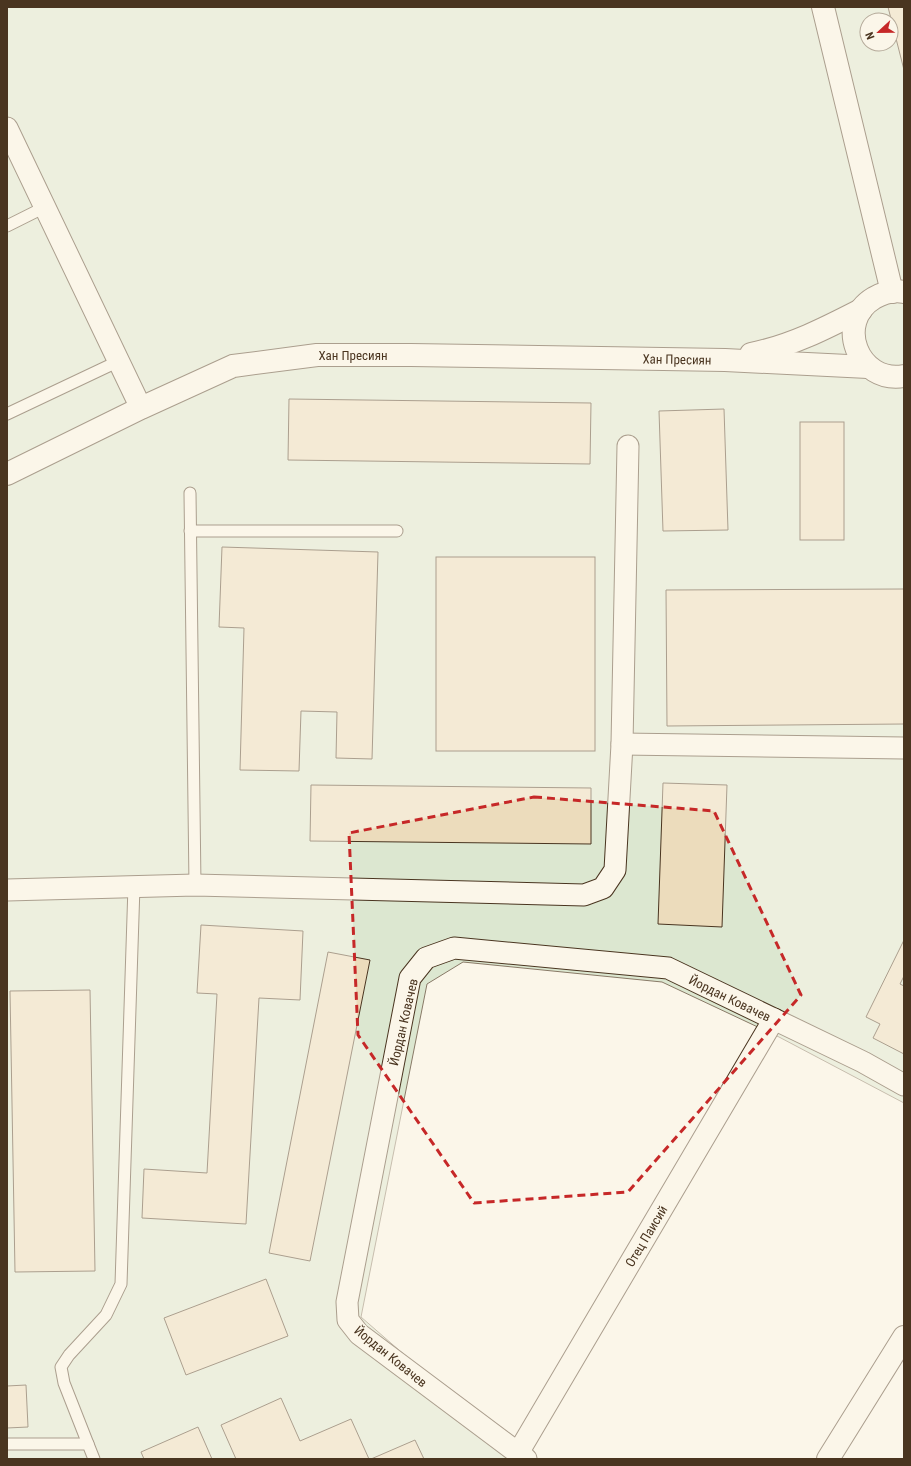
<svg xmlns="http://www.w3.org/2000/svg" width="911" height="1466" font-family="'Roboto Condensed',sans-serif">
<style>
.green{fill:#dce7d0;stroke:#887966;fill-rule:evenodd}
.building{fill:#ecdcbc;stroke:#4a3520}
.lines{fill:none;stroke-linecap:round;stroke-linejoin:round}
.lane-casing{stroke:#4a3520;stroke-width:13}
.street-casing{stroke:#4a3520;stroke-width:23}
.secondary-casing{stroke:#4a3520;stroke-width:24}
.lane{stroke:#fbf6e9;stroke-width:11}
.street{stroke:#fbf6e9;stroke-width:21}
.secondary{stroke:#fbf6e9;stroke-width:22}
.marked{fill:none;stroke:#c62828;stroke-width:3;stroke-dasharray:8 5;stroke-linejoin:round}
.labels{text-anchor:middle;stroke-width:3;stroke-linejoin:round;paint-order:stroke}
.street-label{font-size:13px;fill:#4a3520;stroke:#fbf6e9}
</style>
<rect width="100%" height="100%" fill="#fbf6e9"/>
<path class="green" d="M7,7H904V1103L779,1037L662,982L463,962L427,984L361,1317L524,1459H7ZM867,20H891V44H867Z"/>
<g class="building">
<polygon points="888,7 904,7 904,70"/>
<polygon points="289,399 591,403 590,464 288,460"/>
<polygon points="724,409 728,530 663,531 659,411"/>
<rect x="800" y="422" width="44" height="118"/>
<polygon points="222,547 378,552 372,759 336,758 337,712 301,711 299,771 240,770 244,628 219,627"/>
<rect x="436" y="557" width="159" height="194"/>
<polygon points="904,589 904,724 667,726 666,590"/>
<polygon points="663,783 727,785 722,927 658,924"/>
<polygon points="311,785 591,788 591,844 310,841"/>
<polygon points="201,925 303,931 300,1000 259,998 246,1224 142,1218 144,1169 207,1173 217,994 197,993"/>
<polygon points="904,940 904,976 900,984 904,986 904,1054 873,1038 880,1024 866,1017"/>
<polygon points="328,952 370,960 310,1261 269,1253"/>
<polygon points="90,990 95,1271 15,1272 10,991"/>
<polygon points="266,1279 288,1336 186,1375 164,1318"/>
<polygon points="26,1385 28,1427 7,1428 7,1386"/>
<polygon points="281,1398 300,1441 351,1419 369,1459 236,1459 221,1425"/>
<polygon points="198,1427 212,1459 144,1459 141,1452"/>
<polygon points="415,1440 424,1459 371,1459"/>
</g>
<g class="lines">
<defs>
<g id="lane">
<polyline points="7,226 45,207"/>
<polyline points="7,414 119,361"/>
<polyline points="190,493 195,885"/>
<polyline points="190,531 397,531"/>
<polyline points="7,1444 88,1444 94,1459"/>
<polyline points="88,1444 64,1383 61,1367 69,1355 106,1315 121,1284 134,886"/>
</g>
<g id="street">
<polyline points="7,128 141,408"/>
<polyline points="622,744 904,748"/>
<polyline points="7,890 195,885 584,895 603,888 615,870 622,744 628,446"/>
<polyline points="518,1453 774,1019"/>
<polyline points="526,1459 359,1334 348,1320 347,1302 410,978 426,958 454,948 668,968 863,1062 904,1085"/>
</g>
<g id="secondary">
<polyline points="823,7 892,292"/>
<path d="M904,292C894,290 883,293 874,298C834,322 858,384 904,376"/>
<path d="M751,354C791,346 826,328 861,310"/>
<polyline points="7,474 141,408 233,366 317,355 411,355 725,360 868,367"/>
<polyline points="828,1459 904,1337"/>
</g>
</defs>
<use href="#lane" class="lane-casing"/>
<use href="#street" class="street-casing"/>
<use href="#secondary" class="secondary-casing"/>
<use href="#lane" class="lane"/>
<use href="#street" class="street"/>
<use href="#secondary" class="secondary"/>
</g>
<path d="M0 0H911V1466H0ZM534,797L714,811L801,995L628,1192L474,1203L358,1035L349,833Z" fill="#fbf6e9" fill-opacity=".55" fill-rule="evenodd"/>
<path class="marked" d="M534,797L714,811L801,995L628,1192L474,1203L358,1035L349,833Z"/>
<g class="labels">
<g class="street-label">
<text x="353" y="360">Хан Пресиян</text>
<text transform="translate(677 359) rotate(1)" y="5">Хан Пресиян</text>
<text transform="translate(730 998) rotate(26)" y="5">Йордан Ковачев</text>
<text transform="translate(403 1022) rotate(-77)" y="5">Йордан Ковачев</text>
<text transform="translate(646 1236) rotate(-59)" y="5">Отец Паисий</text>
<text transform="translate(391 1356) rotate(39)" y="5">Йордан Ковачев</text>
</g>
</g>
<rect width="911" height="1466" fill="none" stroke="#4a3520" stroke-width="16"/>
<g transform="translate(879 32) rotate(248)"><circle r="19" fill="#fbf6e9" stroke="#b4a999"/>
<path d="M0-3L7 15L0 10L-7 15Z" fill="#c62828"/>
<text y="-6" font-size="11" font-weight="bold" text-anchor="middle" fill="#4a3520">N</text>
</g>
</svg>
